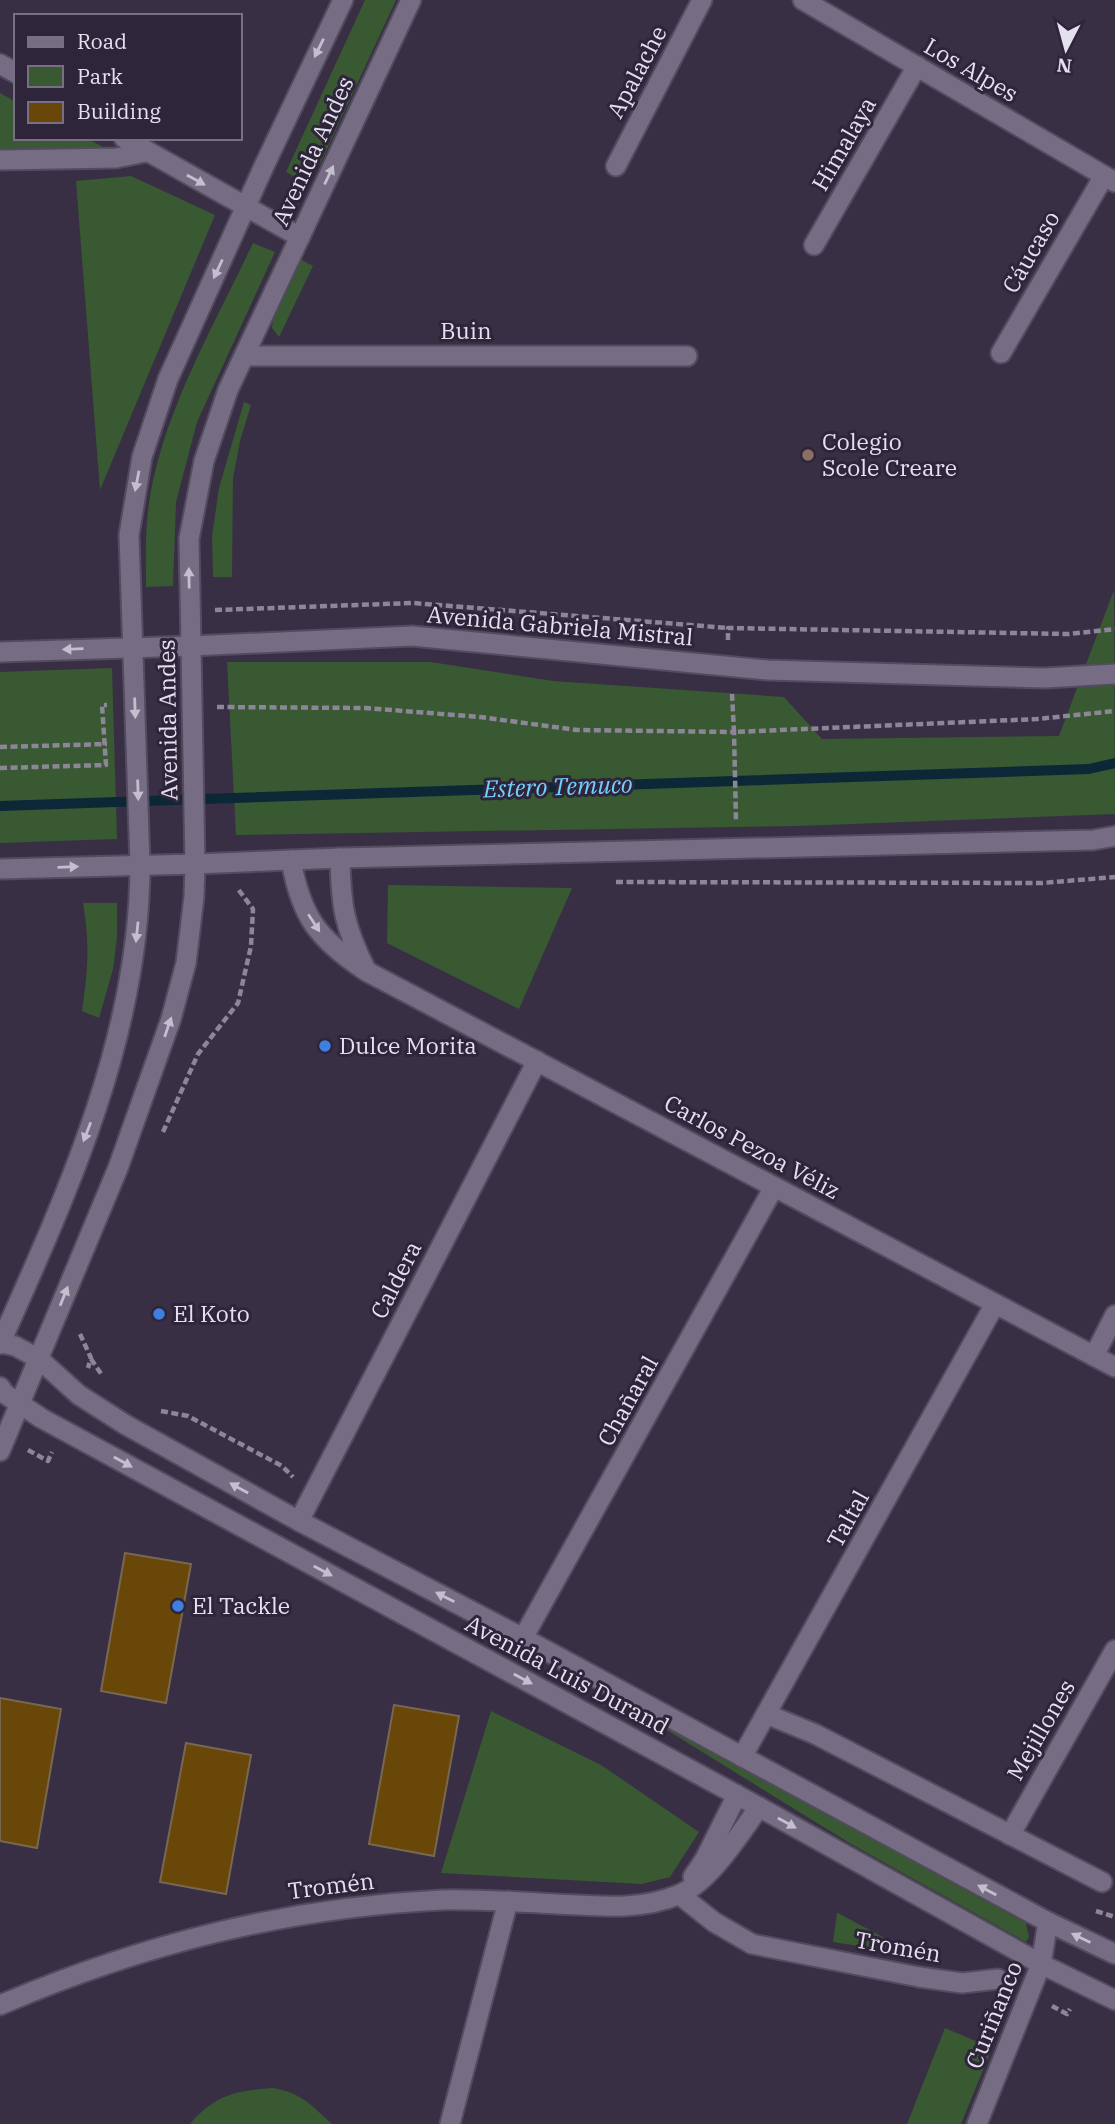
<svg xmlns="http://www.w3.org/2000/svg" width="1115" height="2124" font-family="'IBM Plex Serif',serif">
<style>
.green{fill:#385931}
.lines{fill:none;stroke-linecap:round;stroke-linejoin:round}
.stream{stroke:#0c2836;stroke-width:10}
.building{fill:#694708;stroke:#786751;stroke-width:2}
.service-casing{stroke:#534b5e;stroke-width:23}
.pedestrian-casing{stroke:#534b5e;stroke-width:23}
.minor-casing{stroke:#534b5e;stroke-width:23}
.tertiary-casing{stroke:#534b5e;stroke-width:23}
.secondary-casing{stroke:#534b5e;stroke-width:23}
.path{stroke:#8d8698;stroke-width:4.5;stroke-dasharray:7 3.5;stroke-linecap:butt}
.service{stroke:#766d85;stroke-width:19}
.pedestrian{stroke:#766d85;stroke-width:19}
.minor{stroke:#766d85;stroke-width:19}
.tertiary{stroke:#766d85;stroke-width:19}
.secondary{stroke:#766d85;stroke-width:19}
.oneway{fill:#c4bece}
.education-dot{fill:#8d6e63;stroke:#2e253b;stroke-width:2.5}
.shop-dot{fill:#3f7fe0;stroke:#2e253b;stroke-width:2.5}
.labels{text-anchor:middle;stroke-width:6;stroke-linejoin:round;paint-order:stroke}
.street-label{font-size:23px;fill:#e5e0ee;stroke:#2e253b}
.poi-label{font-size:23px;fill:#e5e0ee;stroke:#2e253b;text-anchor:start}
.water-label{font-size:24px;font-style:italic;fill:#75cffe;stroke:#2e253b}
</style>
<rect width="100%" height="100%" fill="#382f45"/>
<g class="green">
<polygon points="365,0 396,0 320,164 302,181 286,172"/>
<polygon points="0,93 16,102 16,138 86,138 107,149 0,152"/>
<polygon points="131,176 215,215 100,490 76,181"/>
<path d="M253,243L275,252L197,422L176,502L173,586L146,587C146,566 145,544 147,522C154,427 213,328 253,243Z"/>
<polygon points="300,259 313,266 279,337 272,328 274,312"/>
<polygon points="244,402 251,405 240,441 233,478 232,577 213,577 212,536 219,488"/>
<polygon points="1114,590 1115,814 797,826 236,835 227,662 431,662 553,681 784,697 822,739 1059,736"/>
<polygon points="112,668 117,839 0,843 0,672"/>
<polygon points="388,885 572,888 519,1009 387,943"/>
<path d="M83,903H117V937L113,969L99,1018L82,1011C88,970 90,945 83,903Z"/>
<polygon points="628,1706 1026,1923 1029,1937 1026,1942 851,1844"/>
<polygon points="491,1711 601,1765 699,1832 670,1877 642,1884 441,1873"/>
<polygon points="837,1913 838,1913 916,1955 833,1942"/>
<polygon points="945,2028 992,2048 961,2124 907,2124"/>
<path d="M272,2088C301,2092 311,2105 332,2124H190C215,2095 235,2091 272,2088Z"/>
</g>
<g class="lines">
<polyline class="stream" points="0,806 1089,769 1115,763"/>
</g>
<g class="building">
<polygon points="125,1553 191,1564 166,1703 101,1691"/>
<polygon points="0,1698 61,1709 37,1848 0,1841"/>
<polygon points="394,1705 459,1716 434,1856 369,1844"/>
<polygon points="186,1743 251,1755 226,1894 160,1882"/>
</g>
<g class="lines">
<defs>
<g id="service">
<polyline points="680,1895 714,1922 752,1944 919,1977"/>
<polyline points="450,2124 508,1901"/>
</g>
<polyline id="pedestrian" points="919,1977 962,1983 998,1979"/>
<g id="minor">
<polyline points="803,0 1115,182"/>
<polyline points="0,160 116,158 146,152"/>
<polyline points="616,166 702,0"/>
<polyline points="814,245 917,66"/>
<polyline points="1001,353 1104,176"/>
<polyline points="244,356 687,356"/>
<polyline points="191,646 412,636 767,670 1045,678 1115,674"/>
<path d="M340,858C341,906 344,926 366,970"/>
<path d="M291,860C301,917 318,939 366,971L1115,1367"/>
<polyline points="1094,1356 1115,1315"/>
<polyline points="299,1521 537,1061"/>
<polyline points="523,1638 774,1187"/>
<polyline points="766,1714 815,1734 1102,1882"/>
<polyline points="742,1757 995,1304"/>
<polyline points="1010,1835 1115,1650"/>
<polyline points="977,2124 1041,1964 1048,1922"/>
</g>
<g id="tertiary">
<polyline points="0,64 16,73"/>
<polyline points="124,138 300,237"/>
<polyline points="1,1343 15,1346 39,1359 79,1395 126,1425 299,1521 523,1638 1048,1922 1115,1954"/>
<path d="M0,1344C68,1192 140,1034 140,864"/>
<polyline points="0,1387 5,1394 41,1418 759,1807 1041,1964 1115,2000"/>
<polyline points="0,1451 118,1168 171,1019 186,963 194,897 195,864 340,858 1093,840 1115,836"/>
<polyline points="693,1877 705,1859 737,1795"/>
<path d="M0,2005C143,1944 285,1908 441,1900C479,1899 519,1902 557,1904C598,1906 639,1911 678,1895C709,1883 740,1834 759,1807"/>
</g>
<g id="secondary">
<polyline points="0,652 191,646"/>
<polyline points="140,864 129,535 142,457 168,379 265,164 343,0"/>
<polyline points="0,869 195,864 189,539 204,461 228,390 411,0"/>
</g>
</defs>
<use href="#service" class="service-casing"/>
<use href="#pedestrian" class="pedestrian-casing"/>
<use href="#minor" class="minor-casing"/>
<use href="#tertiary" class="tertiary-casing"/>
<use href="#secondary" class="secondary-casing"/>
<g class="path">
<polyline points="215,610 413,603 728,628"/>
<polyline points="728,640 728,628 1069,634 1115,629"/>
<polyline points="732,694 734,732 1037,719 1115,711"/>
<polyline points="217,707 366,708 480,717 577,730 734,732 736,821"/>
<polyline points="0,747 107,744"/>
<polyline points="0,768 106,765 102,705 107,705"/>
<polyline points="616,882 1042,883 1115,877"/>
<polyline points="163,1132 198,1054 238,1003 251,946 253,909 238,889"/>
<polyline points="80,1334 91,1358 88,1368"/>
<polyline points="91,1359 102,1375"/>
<polyline points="161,1411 188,1416 282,1466 293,1477"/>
<polyline points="28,1450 48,1461 52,1452"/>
<polyline points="1096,1911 1115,1917"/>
<polyline points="1052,2006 1067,2014 1070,2009"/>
</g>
<use href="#service" class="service"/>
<use href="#pedestrian" class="pedestrian"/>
<use href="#minor" class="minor"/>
<use href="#tertiary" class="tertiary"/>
<use href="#secondary" class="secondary"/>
</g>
<defs><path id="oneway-solid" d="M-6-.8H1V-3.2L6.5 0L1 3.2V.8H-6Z" transform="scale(1.75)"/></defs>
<g class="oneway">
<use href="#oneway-solid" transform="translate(319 48) rotate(116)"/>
<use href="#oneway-solid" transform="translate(329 175) rotate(-65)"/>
<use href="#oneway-solid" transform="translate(196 180) rotate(29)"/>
<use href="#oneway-solid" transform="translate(218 269) rotate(115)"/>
<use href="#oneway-solid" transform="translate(137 481) rotate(101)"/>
<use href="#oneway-solid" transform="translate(189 578) rotate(-91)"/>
<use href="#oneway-solid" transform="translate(73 649) rotate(178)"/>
<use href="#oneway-solid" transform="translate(135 708) rotate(88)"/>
<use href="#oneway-solid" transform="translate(138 790) rotate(88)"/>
<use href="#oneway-solid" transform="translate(68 867) rotate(-2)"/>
<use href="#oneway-solid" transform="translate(314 923) rotate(57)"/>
<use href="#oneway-solid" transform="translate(137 932) rotate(96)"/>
<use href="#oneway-solid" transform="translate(168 1027) rotate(-71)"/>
<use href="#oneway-solid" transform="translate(87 1132) rotate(111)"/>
<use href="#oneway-solid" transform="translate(64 1296) rotate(-68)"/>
<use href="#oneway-solid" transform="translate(123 1462) rotate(29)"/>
<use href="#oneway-solid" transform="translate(239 1488) rotate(-151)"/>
<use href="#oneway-solid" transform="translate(323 1571) rotate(28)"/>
<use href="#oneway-solid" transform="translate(445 1597) rotate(-153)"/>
<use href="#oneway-solid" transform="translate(523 1679) rotate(28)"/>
<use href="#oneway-solid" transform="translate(787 1823) rotate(29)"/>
<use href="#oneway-solid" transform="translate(987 1890) rotate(-152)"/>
<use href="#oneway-solid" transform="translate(1081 1938) rotate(-154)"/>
</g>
<circle class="education-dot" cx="808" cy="455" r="7"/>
<g class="shop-dot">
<circle cx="325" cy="1046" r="7"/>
<circle cx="159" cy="1314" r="7"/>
<circle cx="178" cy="1606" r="7"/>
</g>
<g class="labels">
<g class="street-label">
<text transform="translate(971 70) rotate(30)" y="8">Los Alpes</text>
<text transform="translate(637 72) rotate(-62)" y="8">Apalache</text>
<text transform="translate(844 144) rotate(-60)" y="8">Himalaya</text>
<text transform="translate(313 151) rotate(-65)" y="8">Avenida Andes</text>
<text transform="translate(1031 252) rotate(-60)" y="8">Cáucaso</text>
<text x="466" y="339">Buin</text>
<text transform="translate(560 626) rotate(5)" y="8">Avenida Gabriela Mistral</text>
<text transform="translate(168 720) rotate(-91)" y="8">Avenida Andes</text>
<text transform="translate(752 1147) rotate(28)" y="8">Carlos Pezoa Véliz</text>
<text transform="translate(396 1280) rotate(-63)" y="8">Caldera</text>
<text transform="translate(628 1401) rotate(-61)" y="8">Chañaral</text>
<text transform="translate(848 1519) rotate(-61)" y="8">Taltal</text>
<text transform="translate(567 1675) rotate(28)" y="8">Avenida Luis Durand</text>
<text transform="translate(1041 1730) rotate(-60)" y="8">Mejillones</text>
<text transform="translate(331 1886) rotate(-7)" y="8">Tromén</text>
<text transform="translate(898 1947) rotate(10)" y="8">Tromén</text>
<text transform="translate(994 2015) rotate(-68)" y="8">Curiñanco</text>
</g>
<g class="poi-label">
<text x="822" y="450">Colegio<tspan x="822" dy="26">Scole Creare</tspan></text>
<text x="339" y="1054">Dulce Morita</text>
<text x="173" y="1322">El Koto</text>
<text x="192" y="1614">El Tackle</text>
</g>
<g class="water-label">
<text transform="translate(558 787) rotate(-2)" y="8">Estero Temuco</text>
</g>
</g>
<rect x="14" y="14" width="228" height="126" fill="#2e253b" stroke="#777083" stroke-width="2"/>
<rect x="28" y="37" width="35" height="10" fill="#766d85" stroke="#777083" stroke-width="2"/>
<text x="77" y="49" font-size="21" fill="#e5e0ee">Road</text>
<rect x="28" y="66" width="35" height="21" fill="#385931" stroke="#777083" stroke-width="2"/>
<text x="77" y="84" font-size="21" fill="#e5e0ee">Park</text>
<rect x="28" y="102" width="35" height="21" fill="#694708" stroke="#777083" stroke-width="2"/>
<text x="77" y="119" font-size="21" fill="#e5e0ee">Building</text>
<g transform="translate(1066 49) rotate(186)" stroke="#2e253b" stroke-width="5" paint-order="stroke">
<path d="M0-5L12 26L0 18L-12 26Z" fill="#e5e0ee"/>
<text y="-10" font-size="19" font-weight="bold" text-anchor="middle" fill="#e5e0ee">N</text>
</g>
</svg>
